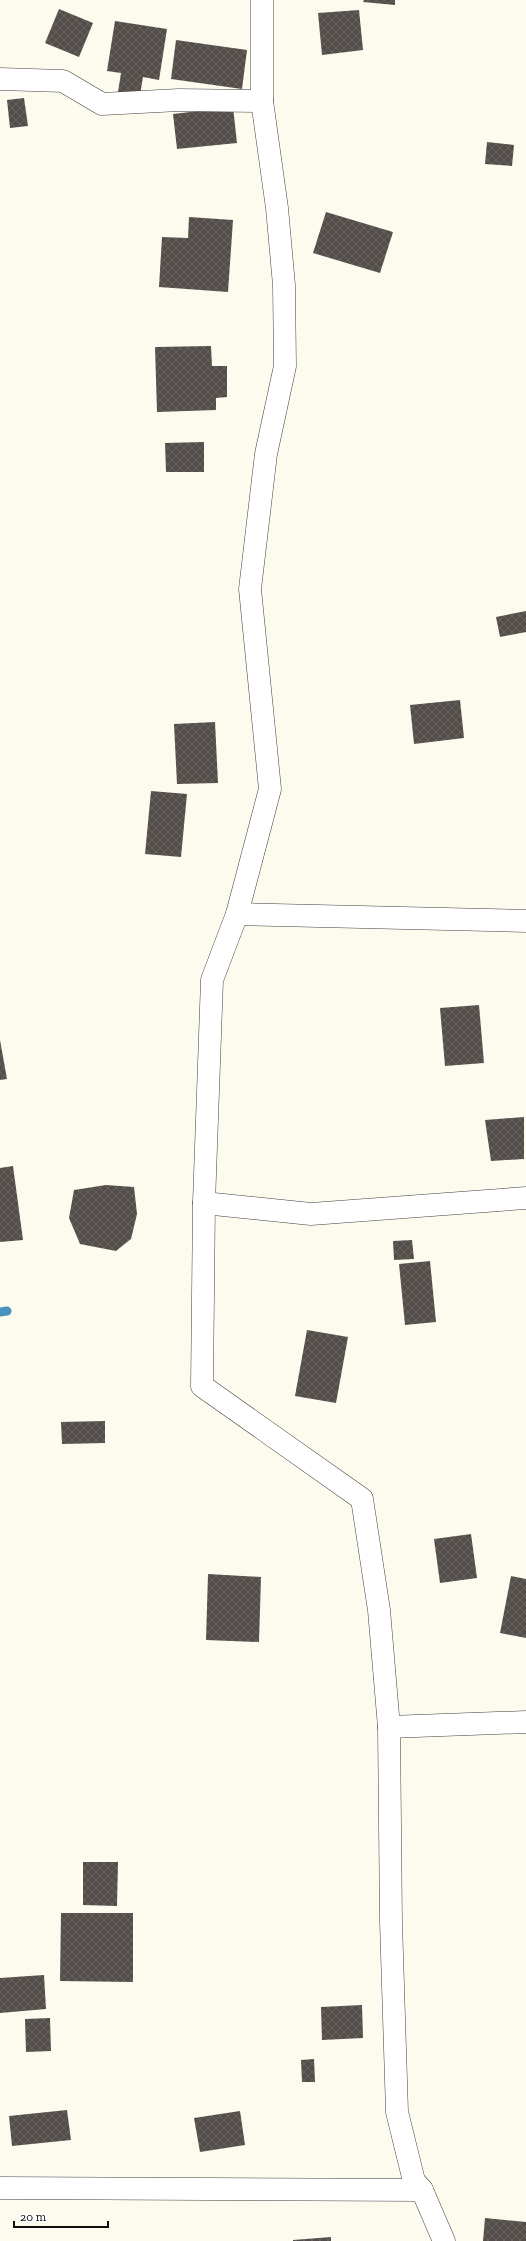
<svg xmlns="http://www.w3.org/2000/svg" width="526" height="2241" font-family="'Zilla Slab',serif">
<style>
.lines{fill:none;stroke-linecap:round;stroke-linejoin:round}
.stream{stroke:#4793be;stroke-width:9}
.building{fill:url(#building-cross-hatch)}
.minor-casing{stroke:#404040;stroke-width:23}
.minor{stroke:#fff;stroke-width:22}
</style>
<defs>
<pattern id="building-cross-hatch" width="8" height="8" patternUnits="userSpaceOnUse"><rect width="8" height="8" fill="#544e4a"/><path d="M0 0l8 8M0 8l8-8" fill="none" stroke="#686360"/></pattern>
</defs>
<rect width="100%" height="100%" fill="#fdfaee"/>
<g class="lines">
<polyline class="stream" points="0,1312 7,1311"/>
</g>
<g class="building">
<polygon points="364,0 395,0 395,5 363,2"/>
<polygon points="59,9 93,23 79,57 45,43"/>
<polygon points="359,10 363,50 322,55 318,13"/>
<polygon points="115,21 167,29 159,80 143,77 140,95 118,92 121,73 107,71"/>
<polygon points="176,40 247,50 242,89 171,79"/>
<polygon points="24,98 28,126 10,128 7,100"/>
<polygon points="233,107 237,143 177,149 173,114"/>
<polygon points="487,142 514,145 512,166 485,164"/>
<polygon points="326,212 393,232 380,273 313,253"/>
<polygon points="189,217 233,220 228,292 159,287 162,237 188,238"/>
<polygon points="211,346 212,366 227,366 227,397 216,398 216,410 157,412 155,347"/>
<polygon points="204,442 204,472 166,472 165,443"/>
<polygon points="526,611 526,632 500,637 496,617"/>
<polygon points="460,700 464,738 414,744 410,705"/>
<polygon points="215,722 218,783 177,784 174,724"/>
<polygon points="151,791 187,794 181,857 145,854"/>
<polygon points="479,1005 484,1063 445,1066 440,1008"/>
<polygon points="0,1040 7,1079 0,1080"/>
<polygon points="524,1117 524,1159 491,1161 485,1120"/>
<polygon points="13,1166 23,1240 0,1242 0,1168"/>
<polygon points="106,1185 134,1187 137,1214 131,1239 116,1251 80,1244 69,1218 74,1190"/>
<polygon points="412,1240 414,1259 394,1260 393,1241"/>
<polygon points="430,1261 436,1322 405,1325 399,1264"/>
<polygon points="307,1330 348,1337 336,1403 295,1396"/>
<polygon points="105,1421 105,1443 62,1444 61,1422"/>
<polygon points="471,1534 477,1578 440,1583 434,1539"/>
<polygon points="208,1574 261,1577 259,1642 206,1640"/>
<polygon points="511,1576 526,1579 526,1638 500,1633"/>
<polygon points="83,1862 118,1862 117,1906 83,1905"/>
<polygon points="61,1913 133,1913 133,1982 60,1981"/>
<polygon points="44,1975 46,2009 0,2013 0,1978"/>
<polygon points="362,2005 363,2038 322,2040 321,2007"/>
<polygon points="50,2018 51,2051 26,2052 25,2019"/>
<polygon points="314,2059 315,2082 302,2082 301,2060"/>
<polygon points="67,2110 71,2140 12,2146 9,2116"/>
<polygon points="240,2111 245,2145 200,2152 194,2118"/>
<polygon points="485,2218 526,2222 526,2241 483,2241"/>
<polygon points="331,2237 331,2241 293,2241 293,2240"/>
</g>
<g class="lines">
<defs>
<g id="minor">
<polyline points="262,0 262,101 277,208 284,285 285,366 266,454 250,589 270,789 237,914 212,980 204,1203 202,1386 362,1499 379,1610 389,1727 526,1722"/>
<polyline points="0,79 63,81 102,104 179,100 262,101"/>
<polyline points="237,914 526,921"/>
<polyline points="204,1203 311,1214 526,1198"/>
<polyline points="389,1727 391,1922 397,2112 414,2181 422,2190 444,2241"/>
<polyline points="0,2188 422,2190"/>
</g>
</defs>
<use href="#minor" class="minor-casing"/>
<use href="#minor" class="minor"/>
</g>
<path d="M14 2221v6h94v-6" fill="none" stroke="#0d0d0d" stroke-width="2"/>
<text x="20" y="2221" font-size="12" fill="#0d0d0d" stroke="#ffffff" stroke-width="3" paint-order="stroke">20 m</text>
</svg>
